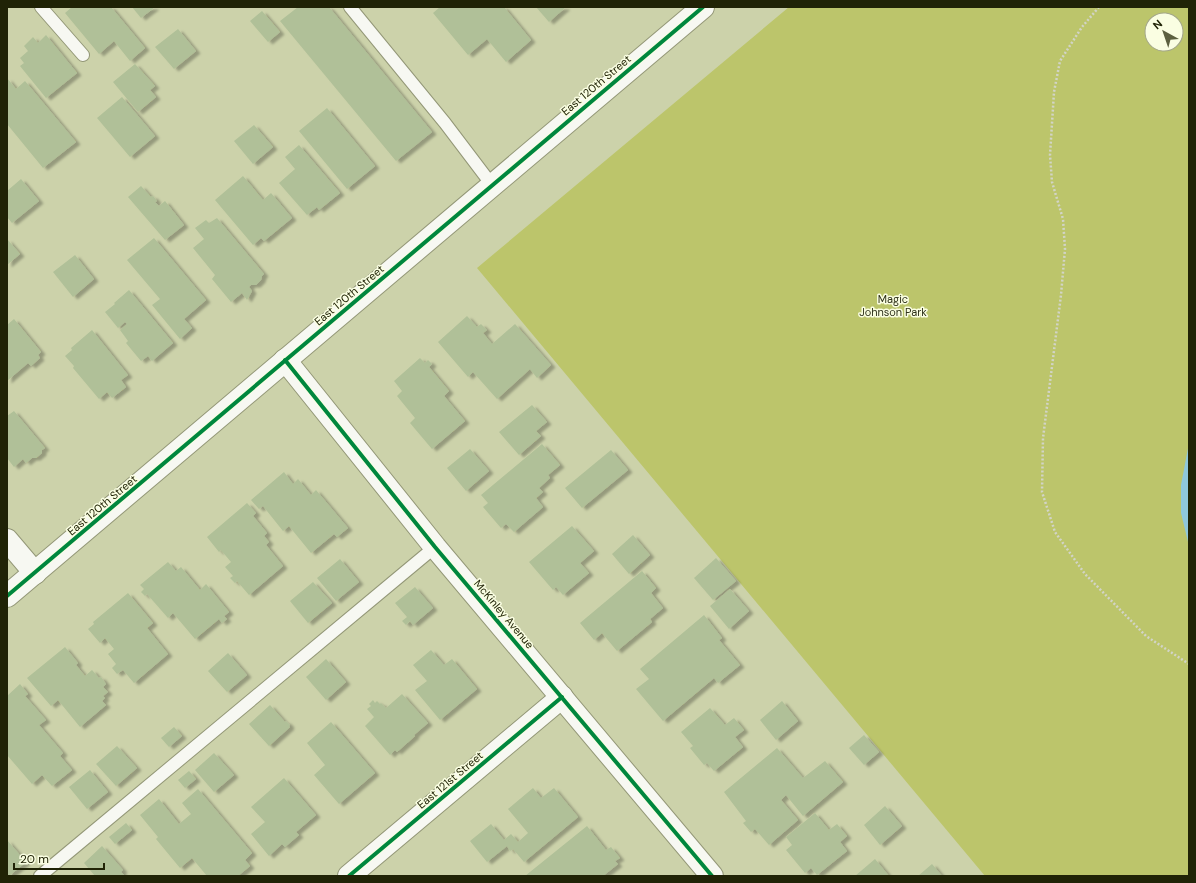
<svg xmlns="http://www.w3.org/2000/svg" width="1196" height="883" font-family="'DM Sans',sans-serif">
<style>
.green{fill:#bcc56b;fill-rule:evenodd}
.water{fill:#8fc8dc}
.building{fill:#b0c098;filter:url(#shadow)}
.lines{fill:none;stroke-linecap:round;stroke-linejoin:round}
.lane-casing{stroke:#939777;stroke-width:14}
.street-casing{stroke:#939777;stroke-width:24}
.secondary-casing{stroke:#939777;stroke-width:24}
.path{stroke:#d2d4c7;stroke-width:2.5;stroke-dasharray:2 2;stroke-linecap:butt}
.lane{stroke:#f7f8f2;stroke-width:12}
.street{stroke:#f7f8f2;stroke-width:22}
.secondary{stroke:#f7f8f2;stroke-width:22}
.cycleway-casing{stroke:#fafee2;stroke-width:6}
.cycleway{stroke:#00873e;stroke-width:4}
.labels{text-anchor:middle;stroke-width:3;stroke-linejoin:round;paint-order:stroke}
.street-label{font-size:11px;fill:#202306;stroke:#fafee2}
.park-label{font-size:11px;fill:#2e3119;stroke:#fafee2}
</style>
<defs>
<filter id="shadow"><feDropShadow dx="4.5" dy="2.5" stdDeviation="1" flood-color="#0004"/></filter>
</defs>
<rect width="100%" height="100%" fill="#ccd2aa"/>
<path class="green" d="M789,7H1189V876H985L477,268ZM1152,20H1176V44H1152Z"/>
<polygon class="water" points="1189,443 1189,546 1181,513 1181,485"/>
<g class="building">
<polygon points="72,7 111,7 145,48 130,61 114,41 99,54 65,13"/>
<polygon points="132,7 155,7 141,18"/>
<polygon points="298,7 329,7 432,132 396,161 280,21"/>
<polygon points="440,7 504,7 531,40 506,62 487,39 468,55 433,13"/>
<polygon points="536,7 566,7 549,22"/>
<polygon points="262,11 280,32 268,42 250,21"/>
<polygon points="178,29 196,51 174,69 155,47"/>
<polygon points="46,35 77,73 46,98 20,66 24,63 20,58 28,51 24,46 33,37 38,43"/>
<polygon points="135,64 155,86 150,90 156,97 138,112 113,82"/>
<polygon points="7,78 16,89 25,81 76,142 43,168 7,124"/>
<polygon points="122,97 155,136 130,157 97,118"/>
<polygon points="327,108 375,166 347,189 299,131"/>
<polygon points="254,125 273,147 253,164 234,141"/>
<polygon points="299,145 340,193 319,210 317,207 307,215 279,183 295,169 285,157"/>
<polygon points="243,176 263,200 271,193 292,218 264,241 261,238 253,245 215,200"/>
<polygon points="21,179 39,201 12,223 7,217 7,191"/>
<polygon points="141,186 151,197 153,196 157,201 155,202 159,206 165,201 184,225 165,240 128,197"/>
<polygon points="217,218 264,274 262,276 261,280 256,285 251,285 249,287 252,291 247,300 242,293 231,302 212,279 215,275 193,248 204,239 195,228 206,220 209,223"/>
<polygon points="154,238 206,300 184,319 192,328 180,339 152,305 160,299 127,260"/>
<polygon points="7,239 20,254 7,265"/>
<polygon points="75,255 94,279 73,297 53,272"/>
<polygon points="129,290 173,343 152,361 148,356 141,361 126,343 128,341 120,330 127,324 125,322 118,328 105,312 115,304 114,303"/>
<polygon points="467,316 477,327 481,324 487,330 483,333 492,344 515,324 551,365 537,378 530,369 497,399 473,372 468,377 438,342"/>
<polygon points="14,319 41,352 38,355 40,358 31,366 28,363 7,381 7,325"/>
<polygon points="92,330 128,375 121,380 126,387 112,398 107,392 99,399 73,368 74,366 65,356 72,350 71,348"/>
<polygon points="420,358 425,363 428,360 432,364 429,367 449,391 444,396 465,421 432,449 410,423 415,418 397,396 402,391 394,381"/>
<polygon points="532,405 547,422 536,431 541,436 519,455 499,432"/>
<polygon points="14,411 45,448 42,450 42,453 36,458 32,458 26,463 23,459 14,467 7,458 7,416"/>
<polygon points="542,444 560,465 548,475 550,478 539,488 543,492 536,498 543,507 514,532 506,524 501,528 483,507 488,503 481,495"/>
<polygon points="470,449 489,471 466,491 447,468"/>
<polygon points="611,450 628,470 582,508 565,488"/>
<polygon points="284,472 293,484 298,479 311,495 316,490 348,528 337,537 334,534 311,553 289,526 283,531 263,506 259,509 251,500"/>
<polygon points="247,503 256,513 253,516 267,533 264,536 269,542 266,545 283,566 249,595 237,581 235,583 230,578 233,576 225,567 231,562 221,550 219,552 207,537"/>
<polygon points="572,526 594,551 580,563 589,573 563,595 556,587 553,590 529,562"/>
<polygon points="633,535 650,555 629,574 612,554"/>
<polygon points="716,558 736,581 713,600 694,578"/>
<polygon points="340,559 359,582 336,601 317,578"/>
<polygon points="168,562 176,571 181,567 200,590 206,584 229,612 224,616 227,619 222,623 219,619 195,639 173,613 168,618 147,594 145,596 141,592 144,589 140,585"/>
<polygon points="642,571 656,588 651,593 663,608 650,619 652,622 617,651 602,633 594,640 580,623"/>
<polygon points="313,582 332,603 308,623 290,601"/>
<polygon points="415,587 433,608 413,625 410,621 406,625 402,621 407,617 395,603"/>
<polygon points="730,589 749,611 729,629 710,606"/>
<polygon points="128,593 153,623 147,628 168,654 134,683 123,670 117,674 112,668 116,664 108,654 114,649 105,638 100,643 88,629 94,624 93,622"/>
<polygon points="704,615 722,638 719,640 740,665 718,683 714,678 663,721 636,689 649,679 640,669"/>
<polygon points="65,647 78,663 76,665 85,676 92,670 99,678 101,677 106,684 103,687 108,692 103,696 105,698 102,701 106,705 80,727 58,700 51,706 27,678"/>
<polygon points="431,650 444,665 452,659 477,689 440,720 415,690 427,681 413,665"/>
<polygon points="228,653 247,675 227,692 208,671"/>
<polygon points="326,659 346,682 326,700 306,677"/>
<polygon points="20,684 28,694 25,696 46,720 39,725 63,753 60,756 72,770 52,786 42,775 32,784 7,755 7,696"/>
<polygon points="402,694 428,723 414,735 415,736 397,752 395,750 390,755 365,726 374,717 367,709 371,706 369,704 373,700 375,703 377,701 380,704 381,703 386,708"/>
<polygon points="782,701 798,721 776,740 760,720"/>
<polygon points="270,705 285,722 286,721 290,725 289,726 290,727 269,746 249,724"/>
<polygon points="710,708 725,725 734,718 744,730 735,737 743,747 714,771 707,763 704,765 690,748 693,746 681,732"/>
<polygon points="331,722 375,773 339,804 314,775 325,765 307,743"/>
<polygon points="174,727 182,736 169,747 161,738"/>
<polygon points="864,735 879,752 864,765 849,748"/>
<polygon points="117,746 137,768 116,786 96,764"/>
<polygon points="777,748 803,778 825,761 843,782 803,816 786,795 781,800 798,820 769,845 755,829 751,832 743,823 746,821 724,792"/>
<polygon points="214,753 234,775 214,792 195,770"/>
<polygon points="90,770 108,792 87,809 69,787"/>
<polygon points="189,771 196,779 185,788 178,780"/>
<polygon points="284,778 316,815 296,832 299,835 285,847 282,844 269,856 251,834 265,822 251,807"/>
<polygon points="533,788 541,798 554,788 578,817 524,862 513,849 510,851 507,846 487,862 470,841 491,824 504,840 511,834 518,842 528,833 508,809"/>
<polygon points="198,789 252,853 245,860 250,866 238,876 207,876 192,858 180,868 156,839 158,837 140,815 159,799 179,824 191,814 182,803"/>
<polygon points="885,806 902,826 880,845 864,825"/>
<polygon points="815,813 829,830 837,824 847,836 840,842 847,851 817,875 811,868 805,873 786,850 792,845 786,837"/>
<polygon points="126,823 132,830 115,844 109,837"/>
<polygon points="587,826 606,850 611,847 620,858 615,861 618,864 603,876 525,876"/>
<polygon points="7,840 26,862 9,876 7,876"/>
<polygon points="102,846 123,870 121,872 125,876 95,876 84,863"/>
<polygon points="875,859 889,876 855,876"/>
<polygon points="932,864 942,876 918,876"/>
</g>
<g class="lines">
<defs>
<g id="lane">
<polyline points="41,7 83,55"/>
<polyline points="350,7 445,123 492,185"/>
<polyline points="40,876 435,547"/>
</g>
<g id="street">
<polyline points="285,360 435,547 712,876"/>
<polyline points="7,540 35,573"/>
<polyline points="349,876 562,697"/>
</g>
<polyline id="secondary" points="7,596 703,7"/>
</defs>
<use href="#lane" class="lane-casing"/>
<use href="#street" class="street-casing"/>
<use href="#secondary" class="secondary-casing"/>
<polyline class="path" points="1099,7 1082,27 1060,61 1054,92 1050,155 1052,182 1063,219 1065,249 1061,295 1043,438 1042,492 1055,532 1085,574 1146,636 1189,664"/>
<use href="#lane" class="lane"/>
<use href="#street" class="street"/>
<use href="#secondary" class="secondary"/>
<defs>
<g id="cycleway">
<polyline points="285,360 435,547 712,876"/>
<polyline points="7,596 703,7"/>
<polyline points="349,876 562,697"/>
</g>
</defs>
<use href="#cycleway" class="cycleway-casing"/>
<use href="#cycleway" class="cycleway"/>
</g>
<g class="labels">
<g class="street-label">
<text transform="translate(596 85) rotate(-40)" y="4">East 120th Street</text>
<text transform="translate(349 295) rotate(-40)" y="4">East 120th Street</text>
<text transform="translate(102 505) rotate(-40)" y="4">East 120th Street</text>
<text transform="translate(504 614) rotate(50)" y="4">McKinley Avenue</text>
<text transform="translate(450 780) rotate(-40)" y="4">East 121st Street</text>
</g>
<g class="park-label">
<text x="893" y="303">Magic<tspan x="893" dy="13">Johnson Park</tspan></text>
</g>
</g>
<rect width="1196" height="883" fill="none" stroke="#202306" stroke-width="16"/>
<g transform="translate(1164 32) rotate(320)"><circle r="19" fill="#fafee2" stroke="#a3a68a"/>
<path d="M0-3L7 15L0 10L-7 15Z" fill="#5c603f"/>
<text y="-6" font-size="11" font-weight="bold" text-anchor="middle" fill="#202306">N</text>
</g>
<path d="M14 863v6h90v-6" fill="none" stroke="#202306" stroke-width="2"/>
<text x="20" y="863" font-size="12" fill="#202306" stroke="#fafee2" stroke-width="3" paint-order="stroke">20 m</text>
</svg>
